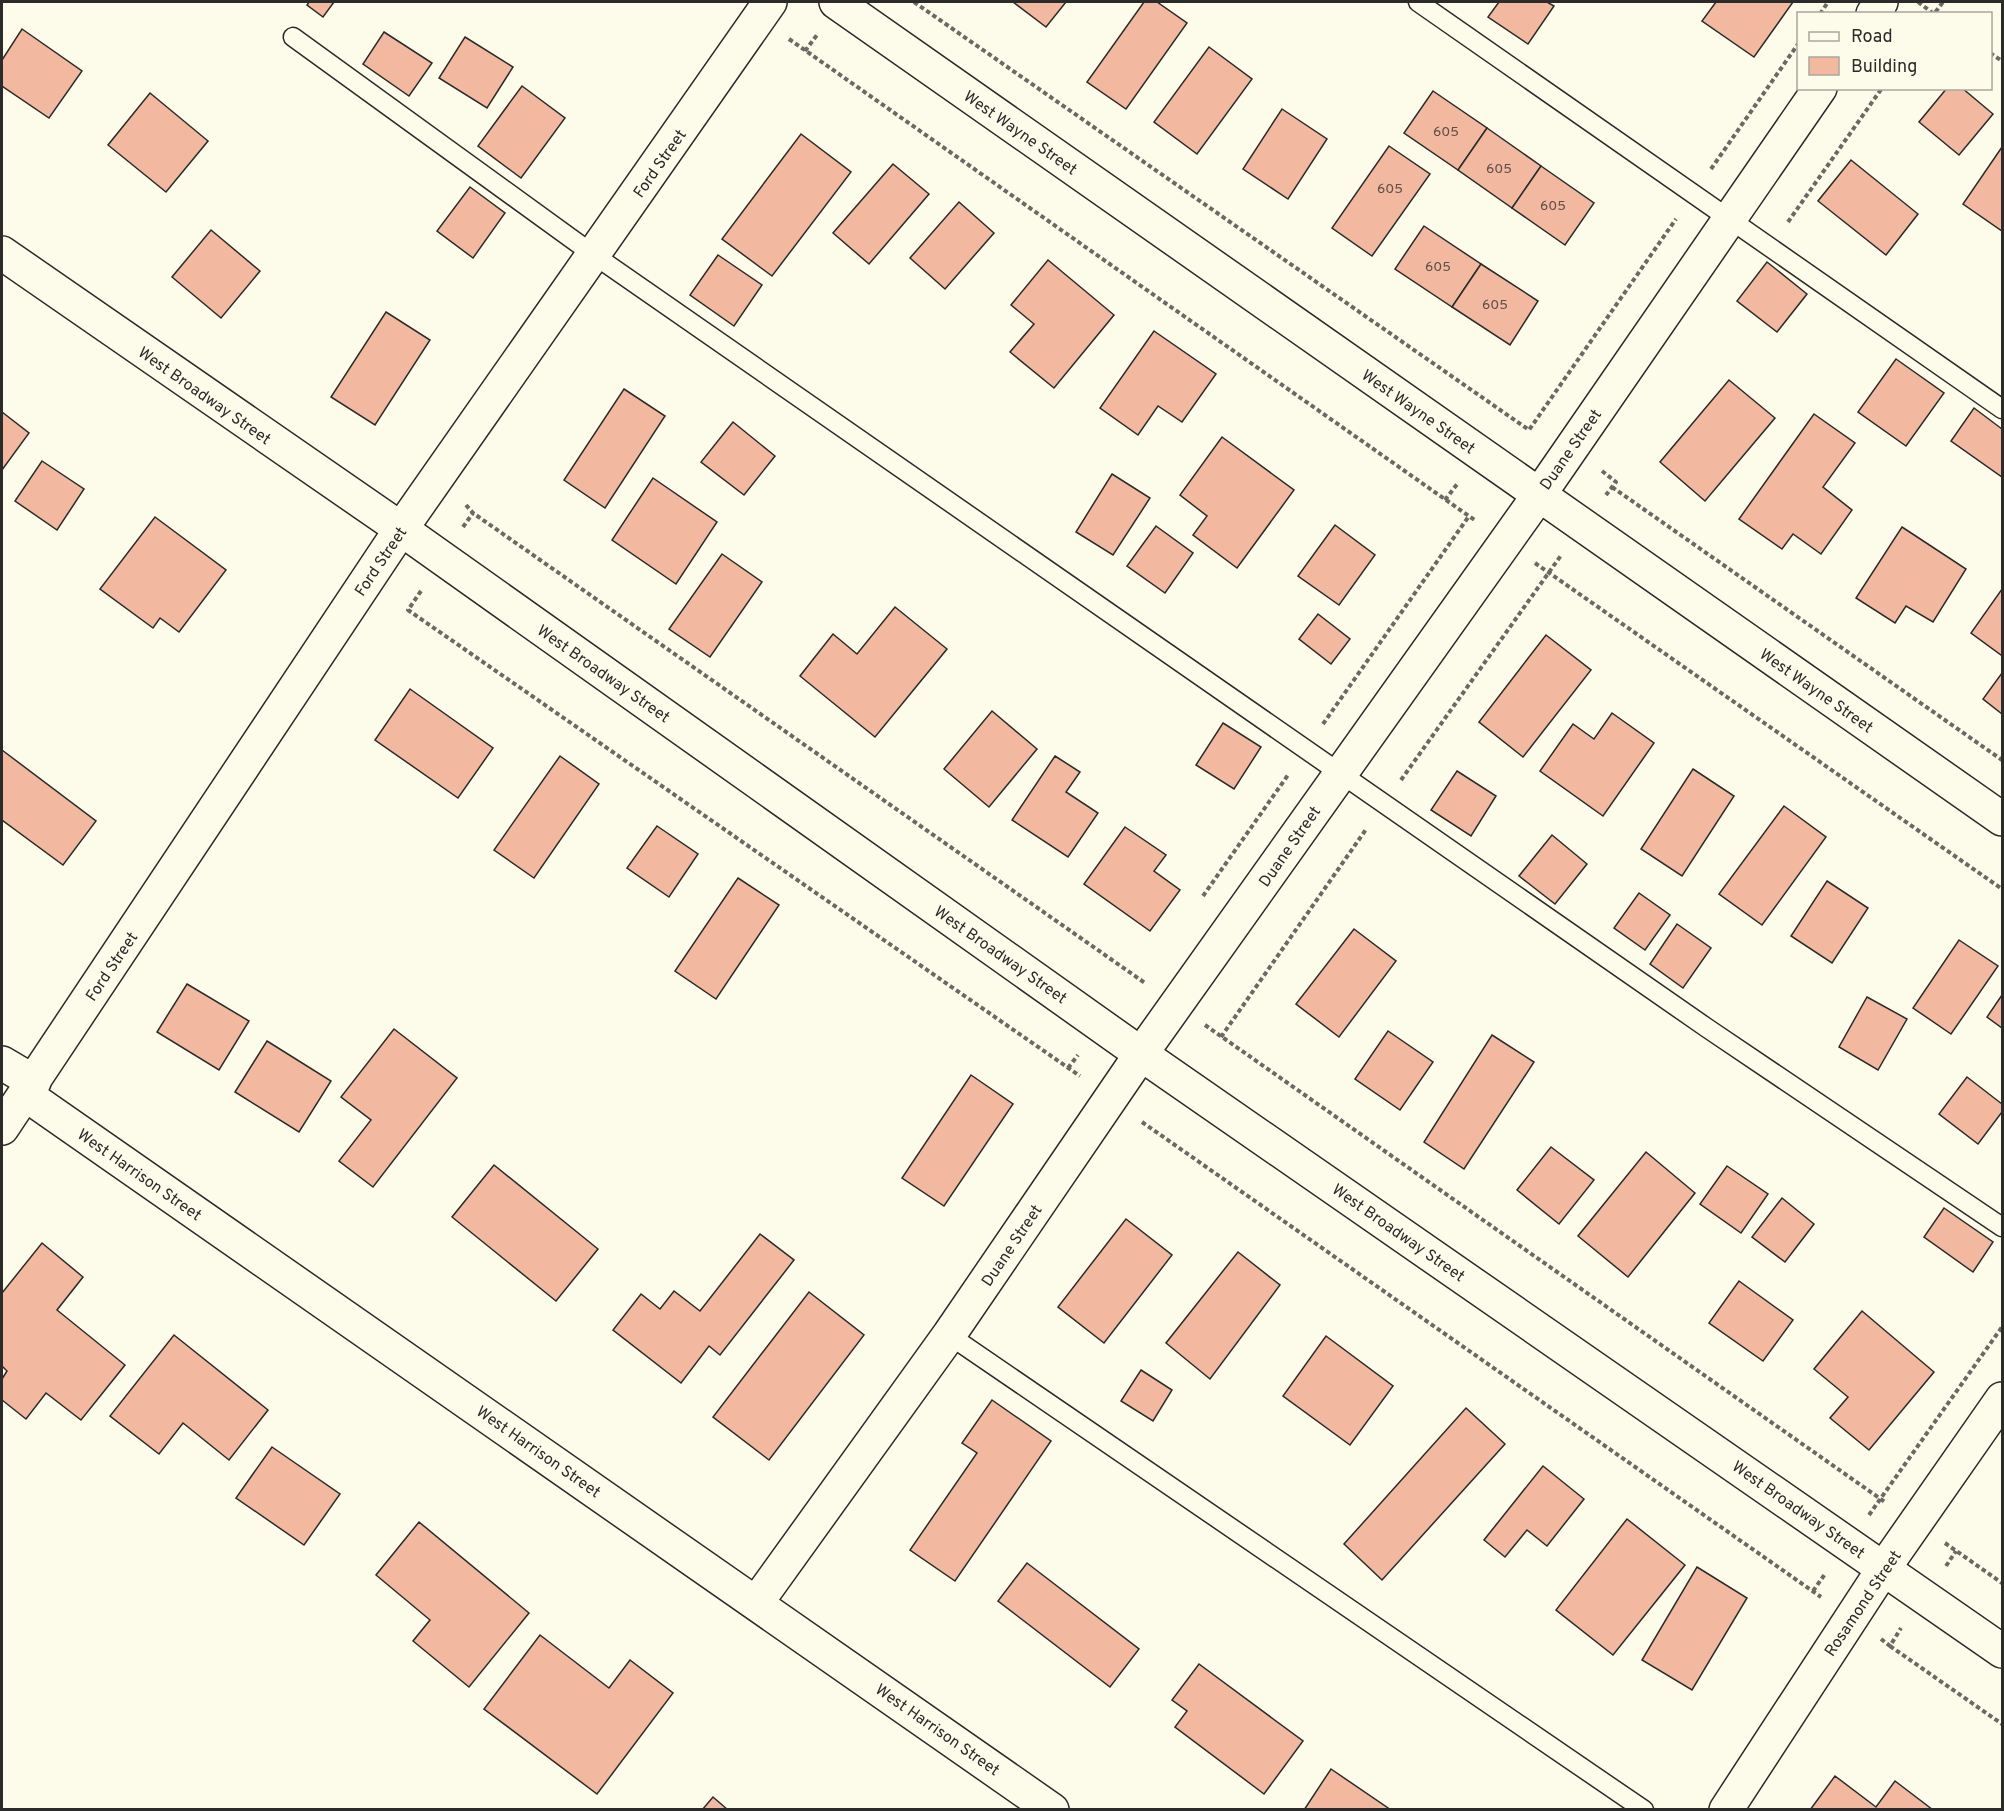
<svg xmlns="http://www.w3.org/2000/svg" width="2004" height="1811" font-family="Overpass,sans-serif">
<style>
.building{fill:#f2b8a0;stroke:#2b2b2b;stroke-width:1.5}
.lines{fill:none;stroke-linecap:round;stroke-linejoin:round}
.service-casing{stroke:#2b2b2b;stroke-width:21}
.minor-casing{stroke:#2b2b2b;stroke-width:36}
.tertiary-casing{stroke:#2b2b2b;stroke-width:36}
.path{stroke:#6a6964;stroke-width:4;stroke-dasharray:4.5 3;stroke-linecap:butt}
.service{stroke:#fdfbea;stroke-width:18}
.minor{stroke:#fdfbea;stroke-width:33}
.tertiary{stroke:#fdfbea;stroke-width:33}
.labels{text-anchor:middle;stroke-width:4.5;stroke-linejoin:round;paint-order:stroke}
.number-label{font-size:14px;fill:#5d4e48}
.street-label{font-size:16px;fill:#2b2b2b;stroke:#fdfbea}
</style>
<rect width="100%" height="100%" fill="#fdfbea"/>
<g class="building">
<polygon points="309,2 334,2 323,17 307,5"/>
<polygon points="1013,2 1066,2 1046,27"/>
<polygon points="1144,2 1157,2 1187,23 1126,109 1087,82"/>
<polygon points="1499,2 1547,2 1554,6 1528,44 1488,17"/>
<polygon points="1716,2 1793,2 1754,57 1702,21"/>
<polygon points="22,29 82,71 49,118 2,86 2,60"/>
<polygon points="384,32 432,63 409,96 363,64"/>
<polygon points="465,37 513,67 487,108 439,78"/>
<polygon points="1209,47 1252,79 1197,154 1154,122"/>
<polygon points="522,86 565,118 521,178 478,146"/>
<polygon points="1947,88 1962,88 1993,114 1959,155 1919,122"/>
<polygon points="1433,91 1487,128 1458,170 1404,133"/>
<polygon points="150,93 208,141 166,192 108,145"/>
<polygon points="1282,109 1327,139 1288,199 1243,169"/>
<polygon points="1487,128 1541,166 1512,208 1458,170"/>
<polygon points="801,134 851,172 772,276 722,239"/>
<polygon points="1389,146 1430,174 1372,256 1332,228"/>
<polygon points="2002,147 2002,231 1963,204"/>
<polygon points="1851,160 1918,214 1886,255 1818,201"/>
<polygon points="893,164 929,194 869,264 833,233"/>
<polygon points="1541,166 1594,203 1565,245 1512,208"/>
<polygon points="470,187 505,213 473,258 437,231"/>
<polygon points="959,202 994,233 945,289 910,258"/>
<polygon points="1424,226 1481,264 1452,307 1395,269"/>
<polygon points="211,230 260,271 221,318 172,277"/>
<polygon points="718,255 762,285 734,326 690,295"/>
<polygon points="1048,260 1114,315 1054,388 1010,352 1034,324 1011,305"/>
<polygon points="1767,262 1807,294 1777,332 1737,301"/>
<polygon points="1481,264 1538,301 1510,345 1452,307"/>
<polygon points="386,312 430,340 375,425 331,397"/>
<polygon points="1154,331 1216,374 1182,422 1158,406 1138,435 1100,408"/>
<polygon points="1896,359 1944,393 1906,446 1858,412"/>
<polygon points="1729,380 1775,418 1705,501 1660,462"/>
<polygon points="624,389 665,416 605,508 564,480"/>
<polygon points="1974,408 2002,429 2002,477 1951,441"/>
<polygon points="2,412 29,433 2,470"/>
<polygon points="1814,414 1855,443 1823,487 1852,510 1821,554 1793,534 1782,549 1739,519"/>
<polygon points="733,422 775,456 744,495 701,462"/>
<polygon points="1222,437 1294,490 1237,568 1193,535 1207,516 1180,495"/>
<polygon points="42,461 84,489 57,530 15,501"/>
<polygon points="1112,474 1150,498 1113,555 1076,532"/>
<polygon points="653,478 717,522 676,584 612,540"/>
<polygon points="155,517 226,570 179,632 160,618 153,628 100,589"/>
<polygon points="1335,525 1375,555 1339,605 1298,576"/>
<polygon points="1156,526 1193,553 1165,593 1127,566"/>
<polygon points="1902,527 1966,569 1933,622 1906,606 1895,623 1856,598"/>
<polygon points="722,554 762,582 710,657 669,629"/>
<polygon points="2002,589 2002,654 2001,655 1971,633"/>
<polygon points="895,607 947,649 875,737 800,676 833,634 857,654"/>
<polygon points="1318,614 1350,639 1331,664 1299,639"/>
<polygon points="1546,635 1591,670 1523,757 1479,722"/>
<polygon points="2002,673 2002,714 1983,699"/>
<polygon points="410,689 493,748 458,798 375,740"/>
<polygon points="992,711 1037,749 989,807 944,769"/>
<polygon points="1612,713 1654,743 1603,816 1540,771 1573,724 1594,739"/>
<polygon points="1223,723 1261,747 1234,789 1196,765"/>
<polygon points="2,750 96,821 63,865 2,820"/>
<polygon points="560,756 599,784 534,878 494,850"/>
<polygon points="1055,756 1080,772 1066,792 1098,813 1068,857 1012,820"/>
<polygon points="1693,769 1734,796 1682,876 1641,849"/>
<polygon points="1457,771 1496,796 1471,836 1431,810"/>
<polygon points="1784,806 1826,837 1762,925 1719,894"/>
<polygon points="657,826 698,854 669,897 627,868"/>
<polygon points="1125,827 1166,855 1154,871 1180,890 1150,931 1084,884"/>
<polygon points="1552,835 1587,864 1555,904 1519,876"/>
<polygon points="738,878 779,905 716,999 675,971"/>
<polygon points="1827,881 1868,908 1832,963 1791,936"/>
<polygon points="1639,893 1670,915 1645,950 1614,928"/>
<polygon points="1677,924 1711,948 1683,988 1650,964"/>
<polygon points="1354,929 1396,961 1339,1037 1296,1004"/>
<polygon points="1959,940 1998,966 1951,1034 1913,1008"/>
<polygon points="187,984 249,1021 219,1070 157,1032"/>
<polygon points="2002,995 2002,1028 1987,1017"/>
<polygon points="1867,997 1907,1019 1878,1070 1839,1047"/>
<polygon points="394,1029 457,1078 373,1187 339,1161 371,1120 341,1097"/>
<polygon points="1388,1031 1433,1062 1400,1110 1355,1079"/>
<polygon points="1492,1035 1534,1062 1464,1169 1424,1142"/>
<polygon points="267,1041 331,1081 299,1132 235,1092"/>
<polygon points="971,1075 1013,1104 944,1206 902,1178"/>
<polygon points="1967,1077 2002,1104 2002,1112 1978,1144 1939,1114"/>
<polygon points="1551,1147 1594,1180 1559,1224 1517,1190"/>
<polygon points="1646,1152 1695,1193 1628,1277 1578,1236"/>
<polygon points="494,1165 598,1249 556,1301 452,1217"/>
<polygon points="1727,1166 1768,1194 1741,1233 1700,1204"/>
<polygon points="1782,1198 1814,1224 1785,1262 1752,1237"/>
<polygon points="1944,1208 1993,1242 1973,1272 1924,1237"/>
<polygon points="1126,1219 1172,1255 1104,1343 1058,1307"/>
<polygon points="760,1234 794,1260 720,1355 709,1346 681,1383 613,1330 641,1294 660,1309 674,1291 700,1311"/>
<polygon points="42,1243 83,1277 57,1310 125,1365 81,1420 46,1393 26,1419 2,1400 2,1379 7,1371 2,1366 2,1293"/>
<polygon points="1238,1252 1280,1285 1210,1379 1166,1343"/>
<polygon points="1739,1281 1793,1320 1763,1361 1709,1323"/>
<polygon points="809,1292 864,1335 769,1460 713,1417"/>
<polygon points="1862,1311 1934,1372 1869,1450 1830,1418 1848,1397 1814,1369"/>
<polygon points="174,1335 268,1410 229,1460 183,1423 159,1454 110,1416"/>
<polygon points="1326,1336 1393,1386 1350,1445 1283,1396"/>
<polygon points="1141,1370 1172,1390 1153,1421 1121,1401"/>
<polygon points="992,1400 1051,1441 955,1581 910,1550 977,1453 962,1443"/>
<polygon points="1466,1408 1505,1444 1382,1580 1344,1544"/>
<polygon points="272,1447 340,1494 304,1545 236,1498"/>
<polygon points="1543,1466 1584,1499 1547,1546 1527,1530 1505,1557 1484,1540"/>
<polygon points="1627,1519 1685,1565 1613,1655 1556,1610"/>
<polygon points="419,1522 529,1613 469,1687 413,1641 430,1620 376,1575"/>
<polygon points="1027,1563 1139,1649 1110,1687 998,1601"/>
<polygon points="1697,1567 1747,1598 1692,1690 1642,1660"/>
<polygon points="540,1635 609,1688 630,1660 673,1693 597,1794 484,1709"/>
<polygon points="1199,1664 1303,1741 1264,1794 1175,1727 1187,1711 1172,1700"/>
<polygon points="1331,1769 1391,1810 1304,1810"/>
<polygon points="1835,1776 1876,1807 1895,1781 1933,1810 1810,1810"/>
<polygon points="713,1797 728,1810 702,1810"/>
</g>
<g class="lines">
<defs>
<g id="service">
<polyline points="1418,2 2002,409"/>
<polyline points="293,37 594,255 1707,1028 2002,1227"/>
<polyline points="949,1335 1644,1810"/>
</g>
<g id="minor">
<polyline points="1873,14 1881,2"/>
<polyline points="2,1063 34,1082"/>
<polyline points="25,1094 1052,1810"/>
<polyline points="2,1128 401,529 770,2"/>
<polyline points="757,1602 949,1335 1141,1054 1539,495 1820,88"/>
<polyline points="1726,1810 1884,1568 2002,1399"/>
</g>
<g id="tertiary">
<polyline points="836,2 2002,819"/>
<polyline points="2,253 401,529 1141,1054 2002,1651"/>
</g>
</defs>
<use href="#service" class="service-casing"/>
<use href="#minor" class="minor-casing"/>
<use href="#tertiary" class="tertiary-casing"/>
<g class="path">
<polyline points="914,2 1529,430 1676,219"/>
<polyline points="1918,2 1934,14 1943,2"/>
<polyline points="1820,14 1828,2"/>
<polyline points="789,39 1476,521"/>
<polyline points="805,51 817,35"/>
<polyline points="1990,53 2002,61"/>
<polyline points="1711,169 1798,44"/>
<polyline points="1788,222 1882,88"/>
<polyline points="1602,471 1616,482 1606,495"/>
<polyline points="1612,487 2002,760"/>
<polyline points="1445,500 1458,483"/>
<polyline points="466,505 473,513 1145,983"/>
<polyline points="463,527 473,513"/>
<polyline points="1535,563 2002,889"/>
<polyline points="421,591 408,610 1080,1076"/>
<polyline points="1323,724 1469,516"/>
<polyline points="1401,780 1562,554"/>
<polyline points="1203,896 1288,775"/>
<polyline points="1205,1025 1885,1502"/>
<polyline points="1221,1037 1367,828"/>
<polyline points="1068,1068 1078,1055"/>
<polyline points="1142,1122 1821,1597"/>
<polyline points="1869,1515 2002,1327"/>
<polyline points="1945,1543 2002,1583"/>
<polyline points="1946,1566 1956,1551"/>
<polyline points="1813,1591 1825,1574"/>
<polyline points="1881,1639 1890,1646 1901,1628"/>
<polyline points="1890,1646 2002,1724"/>
</g>
<use href="#service" class="service"/>
<use href="#minor" class="minor"/>
<use href="#tertiary" class="tertiary"/>
</g>
<g class="labels">
<g class="number-label">
<text x="1446" y="136">605</text>
<text x="1499" y="173">605</text>
<text x="1390" y="193">605</text>
<text x="1553" y="210">605</text>
<text x="1438" y="271">605</text>
<text x="1495" y="309">605</text>
</g>
<g class="street-label">
<text transform="translate(1021 132) rotate(35)" y="6">West Wayne Street</text>
<text transform="translate(659 163) rotate(-55)" y="6">Ford Street</text>
<text transform="translate(205 395) rotate(35)" y="6">West Broadway Street</text>
<text transform="translate(1419 411) rotate(35)" y="6">West Wayne Street</text>
<text transform="translate(1570 449) rotate(-55)" y="6">Duane Street</text>
<text transform="translate(380 561) rotate(-56)" y="6">Ford Street</text>
<text transform="translate(604 673) rotate(35)" y="6">West Broadway Street</text>
<text transform="translate(1817 690) rotate(35)" y="6">West Wayne Street</text>
<text transform="translate(1289 846) rotate(-55)" y="6">Duane Street</text>
<text transform="translate(1001 954) rotate(35)" y="6">West Broadway Street</text>
<text transform="translate(111 966) rotate(-56)" y="6">Ford Street</text>
<text transform="translate(140 1174) rotate(35)" y="6">West Harrison Street</text>
<text transform="translate(1399 1232) rotate(35)" y="6">West Broadway Street</text>
<text transform="translate(1011 1245) rotate(-56)" y="6">Duane Street</text>
<text transform="translate(539 1451) rotate(35)" y="6">West Harrison Street</text>
<text transform="translate(1799 1509) rotate(35)" y="6">West Broadway Street</text>
<text transform="translate(1862 1603) rotate(-56)" y="6">Rosamond Street</text>
<text transform="translate(938 1729) rotate(35)" y="6">West Harrison Street</text>
</g>
</g>
<rect width="2004" height="1811" fill="none" stroke="#2b2b2b" stroke-width="6"/>
<rect x="1797" y="12" width="195" height="78" fill="#fdfbea" stroke="#a9a89e" stroke-width="1.5"/>
<rect x="1809" y="32" width="30" height="9" fill="#fdfbea" stroke="#a9a89e" stroke-width="1.5"/>
<text x="1851" y="42" font-size="18" fill="#2b2b2b">Road</text>
<rect x="1809" y="57" width="30" height="18" fill="#f2b8a0" stroke="#a9a89e" stroke-width="1.5"/>
<text x="1851" y="72" font-size="18" fill="#2b2b2b">Building</text>
</svg>
